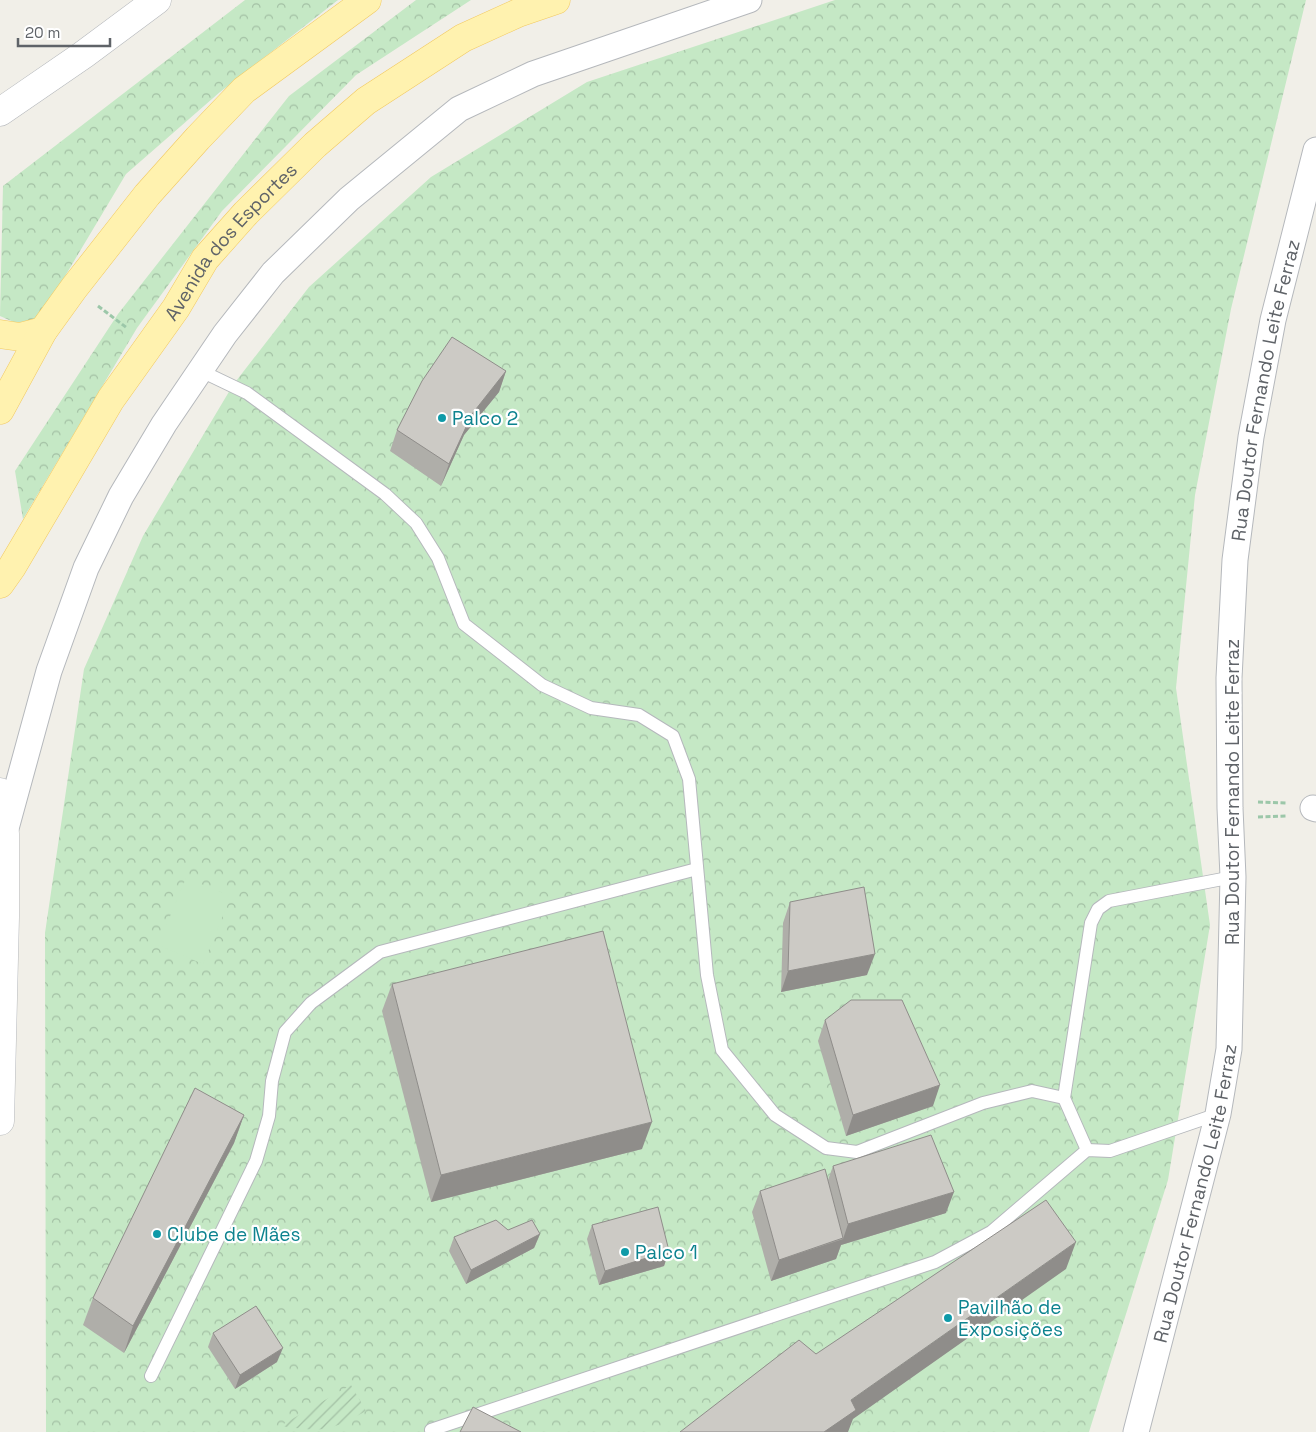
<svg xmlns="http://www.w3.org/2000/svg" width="1316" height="1432" font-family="'Space Grotesk',sans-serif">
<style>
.park{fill:url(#park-crowns)}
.garden{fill:url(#garden-furrows)}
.pitch{fill:#c5e8c5}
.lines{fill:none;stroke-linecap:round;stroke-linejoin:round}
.service-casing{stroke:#b5b8bc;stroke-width:14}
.minor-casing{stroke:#b5b8bc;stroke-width:27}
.tertiary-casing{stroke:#b5b8bc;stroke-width:29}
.primary-casing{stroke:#f2c960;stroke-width:29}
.path{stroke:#9cc7a9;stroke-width:3;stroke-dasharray:5 2.5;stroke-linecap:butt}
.service{stroke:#fff;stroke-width:12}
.minor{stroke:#fff;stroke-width:25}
.tertiary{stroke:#fff;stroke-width:28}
.primary{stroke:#fff2af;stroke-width:28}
.wall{fill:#afaea9}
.shaded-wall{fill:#8f8d8a}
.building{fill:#cccac5;stroke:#8f8d8a}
.culture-dot{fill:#0f9aa8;stroke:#fff;stroke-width:2}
.labels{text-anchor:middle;stroke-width:4.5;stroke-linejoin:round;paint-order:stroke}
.street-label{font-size:19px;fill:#5f6368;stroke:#fff}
.culture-label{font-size:19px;fill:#0d838f;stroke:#fff;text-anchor:start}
</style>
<defs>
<pattern id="park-crowns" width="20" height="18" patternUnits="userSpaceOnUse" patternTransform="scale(1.25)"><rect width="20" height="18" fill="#c5e8c5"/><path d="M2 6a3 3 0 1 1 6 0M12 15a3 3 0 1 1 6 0" fill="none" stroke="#a3c0a4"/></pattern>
<pattern id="garden-furrows" width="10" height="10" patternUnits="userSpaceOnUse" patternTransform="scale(1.25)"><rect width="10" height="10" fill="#c5e8c5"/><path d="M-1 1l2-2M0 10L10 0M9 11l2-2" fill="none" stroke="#a3c0a4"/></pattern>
</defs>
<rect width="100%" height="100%" fill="#f1efe8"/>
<g class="park">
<polygon points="245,0 338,0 220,92 126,174 40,318 16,323 0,316 3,186"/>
<polygon points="416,0 471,0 356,75 222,211 137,328 23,519 15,471 118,314 289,96"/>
<polygon points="835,0 1306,0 1231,309 1195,495 1176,688 1210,925 1168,1180 1089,1432 46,1432 45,933 84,669 143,536 233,385 309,287 431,177 587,82"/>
</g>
<path class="garden" d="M351,1385L366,1411C328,1432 325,1432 280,1426Z"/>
<polygon class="pitch" points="186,878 231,896 203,964 158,945"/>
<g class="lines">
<defs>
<g id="service">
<polyline points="201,371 247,393 385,494 416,523 438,558 464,624 542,685 591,708 639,715 673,736 689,779 707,975 722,1050 775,1115 826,1148 857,1152 983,1103 1032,1091 1064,1098"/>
<polyline points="1087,1150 1064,1098 1091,923 1098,909 1109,901 1233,877"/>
<polyline points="151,1376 256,1161 269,1116 272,1081 285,1032 311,1003 380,952 697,869"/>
<polyline points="431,1430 935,1262 991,1232 1087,1150 1110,1151 1218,1114"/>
</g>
<g id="minor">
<polyline points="1313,808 1316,809"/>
<polyline points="5,832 49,671 86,568 121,496 164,424 225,334 273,273 349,199 459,109 533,74 749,0"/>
<path id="s1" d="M1136,1432L1218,1114L1229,1049L1233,877L1230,808L1229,678L1235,560L1251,437L1273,320L1316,150"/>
</g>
<g id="tertiary">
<polyline points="0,112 83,55 157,0"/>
<polyline points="0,792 5,834 5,917 0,1121"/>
</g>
<g id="primary">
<polyline points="0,334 20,337 43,331"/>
<polyline points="0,410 43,331 74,288 147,195 198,138 244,90 367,0"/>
<path id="s2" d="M0,584L12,567L111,399L176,308L205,259L246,213L315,145L366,101L463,38L518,13L556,0"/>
</g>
</defs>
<use href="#service" class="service-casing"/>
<use href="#minor" class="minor-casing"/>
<use href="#tertiary" class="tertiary-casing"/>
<use href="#primary" class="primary-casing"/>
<g class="path">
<polyline points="98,306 127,328"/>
<polyline points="1258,802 1287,803"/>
<polyline points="1258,817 1287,816"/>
</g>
<use href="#service" class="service"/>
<use href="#minor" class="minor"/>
<use href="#tertiary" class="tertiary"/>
<use href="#primary" class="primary"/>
</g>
<g class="wall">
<polygon points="506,371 499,392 464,435 441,486 390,451 397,430"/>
<polygon points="790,902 867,975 781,992 783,923"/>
<polygon points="392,984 642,1149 431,1202 382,1011"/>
<polygon points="825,1020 933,1106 846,1136 818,1041"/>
<polygon points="244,1115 234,1143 124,1353 83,1325 93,1298"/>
<polygon points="833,1166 946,1213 841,1245 836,1259 771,1281 752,1212 760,1191 828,1180"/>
<polygon points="592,1225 669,1251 664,1266 599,1285 587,1239"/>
<polygon points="508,1230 540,1234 534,1248 466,1284 449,1251 454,1237"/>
<polygon points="213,1333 277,1362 235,1389 208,1347"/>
</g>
<g class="shaded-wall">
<polygon points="506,371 499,392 464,435 441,486 449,464 472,414"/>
<polygon points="875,954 867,975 781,992 788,971"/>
<polygon points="940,1085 933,1106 846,1136 853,1115"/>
<polygon points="244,1115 234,1143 124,1353 133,1326"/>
<polygon points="652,1122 642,1149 431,1202 441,1175"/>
<polygon points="954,1192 946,1213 841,1245 836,1259 771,1281 779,1260 843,1239 848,1224"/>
<polygon points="540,1234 534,1248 466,1284 471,1270"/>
<polygon points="1076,1242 1066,1269 853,1419 848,1432 824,1432 851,1400"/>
<polygon points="669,1251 664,1266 599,1285 605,1271"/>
<polygon points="283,1348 277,1362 235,1389 240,1375"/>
</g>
<g class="building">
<polygon points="452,337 506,371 472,414 449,464 397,430 422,381"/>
<polygon points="864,887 875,954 788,971 790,902"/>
<polygon points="603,931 652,1122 441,1175 392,984"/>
<polygon points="851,1000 902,1000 940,1085 853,1115 825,1020"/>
<polygon points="195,1088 244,1115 133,1326 93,1298"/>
<polygon points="931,1135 954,1192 848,1224 833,1166"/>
<polygon points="825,1169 843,1238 779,1260 760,1191"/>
<polygon points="1046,1200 1076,1242 851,1400 856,1410 824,1432 680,1432 799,1340 816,1354"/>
<polygon points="658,1207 669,1251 605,1271 592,1225"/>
<polygon points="496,1220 508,1230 532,1220 540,1234 471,1270 454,1237"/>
<polygon points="256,1306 283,1348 240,1375 213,1333"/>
<polygon points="473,1407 521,1432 460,1432"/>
</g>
<g class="culture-dot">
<circle cx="442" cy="418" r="5"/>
<circle cx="157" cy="1234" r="5"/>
<circle cx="625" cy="1252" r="5"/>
<circle cx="948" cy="1318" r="5"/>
</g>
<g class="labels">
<g class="street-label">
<text dy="7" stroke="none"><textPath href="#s2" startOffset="414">Avenida dos Esportes</textPath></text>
<text dy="7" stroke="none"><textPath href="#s1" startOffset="1056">Rua Doutor Fernando Leite Ferraz</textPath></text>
<text transform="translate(1232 792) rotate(-90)" y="7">Rua Doutor Fernando Leite Ferraz</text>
<text dy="7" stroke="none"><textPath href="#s1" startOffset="246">Rua Doutor Fernando Leite Ferraz</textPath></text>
</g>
<g class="culture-label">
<text x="452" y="425">Palco 2</text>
<text x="167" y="1241">Clube de Mães</text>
<text x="635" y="1259">Palco 1</text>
<text x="958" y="1314">Pavilhão de<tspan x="958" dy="22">Exposições</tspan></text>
</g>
</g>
<path d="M18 38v8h92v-8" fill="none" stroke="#5f6368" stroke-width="2.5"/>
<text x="25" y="38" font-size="15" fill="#5f6368" stroke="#ffffff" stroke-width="4" paint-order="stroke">20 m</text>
</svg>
